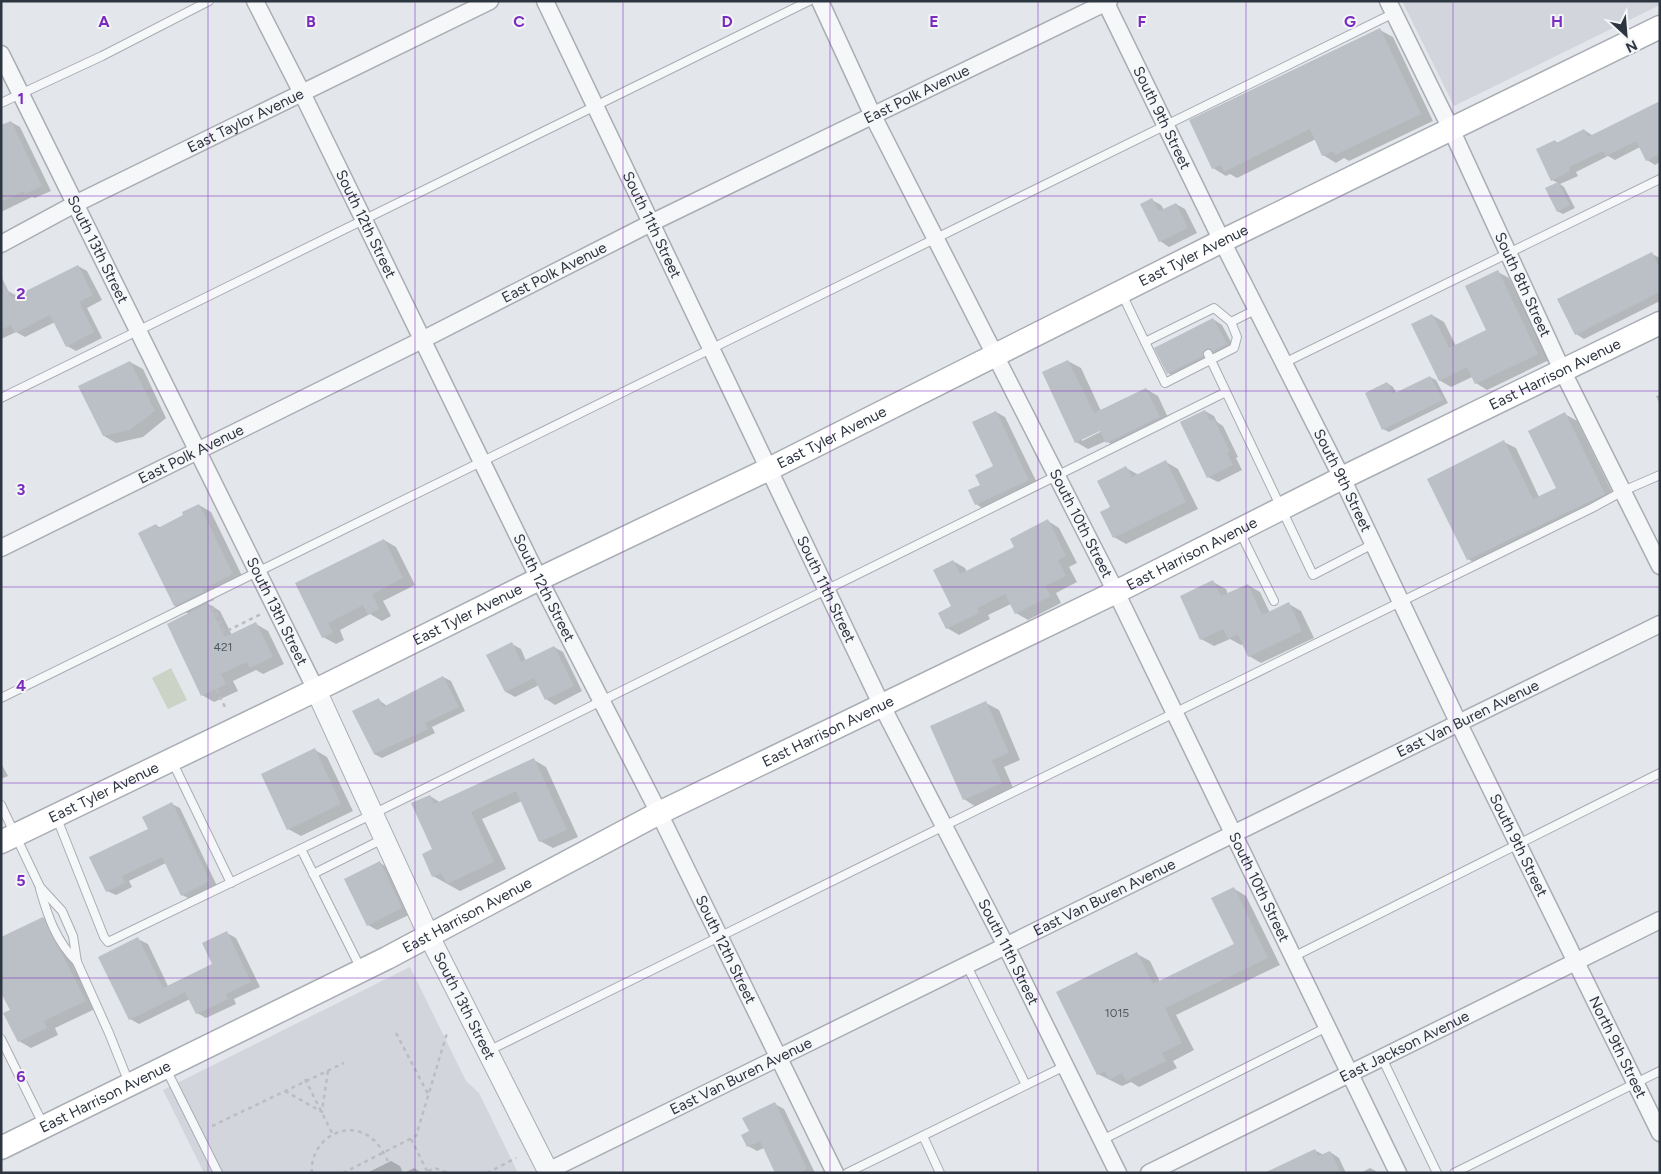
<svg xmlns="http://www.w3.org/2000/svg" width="1661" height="1174" font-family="Figtree,sans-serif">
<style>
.built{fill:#d2d6dc}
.green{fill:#cad3c5}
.shadow{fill:#0003;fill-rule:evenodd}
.building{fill:#bbc0c6}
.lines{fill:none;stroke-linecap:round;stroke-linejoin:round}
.service-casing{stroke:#a9adb4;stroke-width:10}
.minor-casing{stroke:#a9adb4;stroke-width:19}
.tertiary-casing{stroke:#a9adb4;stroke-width:22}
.secondary-casing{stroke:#a9adb4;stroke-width:25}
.path{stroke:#babdc2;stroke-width:2.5;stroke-dasharray:4 4;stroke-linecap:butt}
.service{stroke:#f6f7f9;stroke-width:8}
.minor{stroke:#f6f7f9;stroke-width:16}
.tertiary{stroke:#f6f7f9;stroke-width:20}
.secondary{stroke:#fff;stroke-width:22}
.grid{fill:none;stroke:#7b2cbf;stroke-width:1;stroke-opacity:0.55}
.labels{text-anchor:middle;stroke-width:4;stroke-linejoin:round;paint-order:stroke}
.number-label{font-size:12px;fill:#505862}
.street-label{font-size:15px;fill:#2d3541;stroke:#f3f5f7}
.grid-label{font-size:16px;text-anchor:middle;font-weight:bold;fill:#7b2cbf;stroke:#f3f5f7;stroke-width:4;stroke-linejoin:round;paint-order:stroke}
</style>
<rect width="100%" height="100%" fill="#e3e6ea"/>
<g class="built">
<polygon points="1402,1 1660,1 1660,5 1454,106"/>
<polygon points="410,967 466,1081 479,1093 518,1173 204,1173 163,1090"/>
</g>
<polygon class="green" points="171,668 187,700 168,709 152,678"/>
<g class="shadow">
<polygon points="1380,30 1393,37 1433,121 1349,161 1344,158 1336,163 1323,155 1316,139 1237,178 1230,174 1226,176 1213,168 1191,121"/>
<polygon points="1660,104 1660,162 1655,165 1647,160 1640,147 1615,160 1608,156 1576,172 1578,176 1560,184 1564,187 1575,208 1563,214 1557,211 1558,183 1552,180 1555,141 1558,143 1584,130 1592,135"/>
<polygon points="11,122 20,127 51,191 35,198 32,197 1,212 1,127"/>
<polygon points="1152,200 1161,205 1164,210 1176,204 1185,209 1197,233 1169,247 1160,241"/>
<polygon points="1652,254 1660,258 1660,301 1584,339 1576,334"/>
<polygon points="78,266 87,271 102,300 87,308 102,338 76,351 67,346 55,322 25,337 16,332 1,339 1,308 8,291 17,296"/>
<polygon points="1498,272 1509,278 1549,360 1487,390 1476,383 1472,377 1451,387 1439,380 1432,315 1444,322 1456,346 1488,331"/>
<polygon points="1213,319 1222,325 1235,349 1177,378 1168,373"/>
<path d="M1068,361L1081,368L1101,411L1146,389L1158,396L1171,424L1119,449L1106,441L1088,449L1076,442ZM1105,427L1106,429L1082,441V438Z"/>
<polygon points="130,362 143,369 166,418 143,437 116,443 104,436"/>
<polygon points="1430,377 1436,380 1448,403 1389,432 1383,429 1387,383 1393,387 1397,394"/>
<polygon points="1660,395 1660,404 1656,396"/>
<polygon points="1205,411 1214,416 1217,422 1223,426 1238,457 1236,458 1242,470 1218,482 1208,477"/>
<polygon points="996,412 1005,417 1038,485 985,510 976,504 982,485 995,466"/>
<polygon points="1565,414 1577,421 1616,500 1479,566 1468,559 1504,442 1516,448 1539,497 1558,488"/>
<polygon points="1166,462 1178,469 1198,509 1126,544 1114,537 1126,468 1139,475"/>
<polygon points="199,505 211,512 245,582 213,597 214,600 207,603 220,611 232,635 256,624 268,631 284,664 263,674 256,670 233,681 238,691 214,702 202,695 189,614 175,606 140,533 156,525 161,528 185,516"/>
<polygon points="1048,521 1059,528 1077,563 1069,567 1077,582 1056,593 1061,603 1028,620 1016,613 1011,604 988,615 990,619 959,635 947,628 953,607 953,561 965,568 967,572 1015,548"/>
<polygon points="384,540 396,547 415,585 383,601 391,616 382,621 370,614 340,630 344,640 336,644 323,637 297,584"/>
<polygon points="1213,582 1226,589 1228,594 1248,585 1260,592 1270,613 1289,604 1301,611 1314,638 1261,663 1249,656 1244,644 1241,645 1230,639 1214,646 1201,639"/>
<polygon points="512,644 521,649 526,661 554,647 563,652 582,691 555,705 546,699 539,685 515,697 506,692"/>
<polygon points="443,677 451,681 465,711 432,727 435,733 382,758 374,754 379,700 387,706"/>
<polygon points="986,703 999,710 1020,760 1004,767 1014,790 976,807 964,799"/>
<polygon points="315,750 327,757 353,811 301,836 288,829"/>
<polygon points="534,760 546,767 578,837 553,848 540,841 522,801 482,819 506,869 460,891 433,876 423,854 434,850 430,796 441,803"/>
<polygon points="1,763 8,776 1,779"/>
<polygon points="172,804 180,808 217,886 190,899 182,895 166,863 129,881 132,887 116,895 107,891 150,829"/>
<polygon points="380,863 389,868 411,914 377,930 368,925"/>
<polygon points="1233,888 1246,896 1280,965 1176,1015 1194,1050 1173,1061 1177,1068 1139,1087 1131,1082 1122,1086 1098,1074 1137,954 1150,961 1160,982 1236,944"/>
<polygon points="43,918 55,925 97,1008 55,1028 58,1035 31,1048 19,1041 11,1010"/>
<polygon points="227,933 236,938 260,987 234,999 236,1004 206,1018 197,1013 190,999 139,1024 130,1019 138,939 148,944 168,986 213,965"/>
<polygon points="775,1104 784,1109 815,1173 776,1173 764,1148 757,1151 748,1146 750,1132"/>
<polygon points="1314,1150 1324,1155 1330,1152 1339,1158 1346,1173 1267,1173"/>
<polygon points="391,1161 400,1166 403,1173 367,1173"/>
<polygon points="414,1168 422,1173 404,1173"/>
<polygon points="1370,1168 1379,1173 1361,1173"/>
</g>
<g class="building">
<polygon points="1380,28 1421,114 1335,155 1333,151 1322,156 1310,129 1224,172 1221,165 1212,169 1189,120"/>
<polygon points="1660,101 1660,154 1646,161 1636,141 1606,156 1603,151 1569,167 1570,171 1551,181 1536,149 1555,140 1556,143 1584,129 1588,137"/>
<polygon points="11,121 42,186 25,194 24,191 1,202 1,125"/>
<polygon points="1558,182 1570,205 1557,212 1545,188"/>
<polygon points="1152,198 1159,211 1176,203 1188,228 1159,242 1140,204"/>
<polygon points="1652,252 1660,268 1660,292 1575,335 1557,299"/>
<polygon points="78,265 93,295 79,302 94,332 66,347 50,315 15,333 11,325 1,330 1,276 12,298"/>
<polygon points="1498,270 1538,354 1475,384 1467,367 1439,381 1411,324 1432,314 1449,348 1486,330 1465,286"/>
<polygon points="1213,318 1227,344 1213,351 1209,348 1205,349 1203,356 1167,374 1154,348"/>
<polygon points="1068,360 1094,413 1146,388 1160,417 1106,443 1100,431 1075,443 1042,372"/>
<polygon points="130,361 155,411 130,430 103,436 78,386"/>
<polygon points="1430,376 1443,400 1382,430 1365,393 1387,382 1393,394"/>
<polygon points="1205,410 1210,421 1214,419 1230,452 1227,453 1233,465 1207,478 1180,422"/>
<polygon points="996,411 1029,480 975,505 968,490 980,485 975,475 993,466 972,422"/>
<polygon points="1565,412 1605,494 1467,560 1427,479 1504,440 1533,499 1556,488 1528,431"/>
<polygon points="1166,460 1186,502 1113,538 1100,512 1110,507 1097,481 1126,466 1132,477"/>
<polygon points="199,504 233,574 202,590 203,592 174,606 138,533 156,524 158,528 183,515 182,512"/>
<polygon points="1048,519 1066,556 1058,560 1066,576 1045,586 1051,596 1015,614 1005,594 977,608 979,613 946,629 938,613 951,606 933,570 953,560 960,574 1014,547 1010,539"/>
<polygon points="384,539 403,578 372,594 379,609 368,615 363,605 328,623 333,633 322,638 295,583"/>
<polygon points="1213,580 1221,596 1248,584 1262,615 1289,602 1302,631 1248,657 1238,634 1228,639 1223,629 1200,640 1180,596"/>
<polygon points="208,603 225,637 256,622 273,657 250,668 247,662 221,674 226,684 201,696 167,624"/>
<polygon points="512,642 521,662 554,646 574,686 545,700 534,678 505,692 486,655"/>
<polygon points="443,676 459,707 425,723 428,729 374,754 352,711 379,698 383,707"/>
<polygon points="986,701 1009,753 992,760 1002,783 963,800 930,726"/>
<polygon points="315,748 341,804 287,830 261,774"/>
<polygon points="534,758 567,830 539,842 516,791 471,812 494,862 447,884 441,873 432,877 422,854 432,849 411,803 430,795 434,804"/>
<polygon points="172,802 210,881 181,896 162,857 122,876 125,883 106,892 89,857 148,829 142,817"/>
<polygon points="380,861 402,908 367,926 344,879"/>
<polygon points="1234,887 1268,958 1165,1008 1182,1043 1162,1053 1166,1061 1126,1081 1122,1073 1109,1080 1105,1071 1097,1075 1056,992 1137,952 1153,984 1234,944 1211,898"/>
<polygon points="43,917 86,1001 44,1021 47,1028 18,1042 3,1013 10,1010 1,993 1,937"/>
<polygon points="227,931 251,982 226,994 228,999 196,1014 185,992 129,1020 98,957 138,937 163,988 212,964 202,943"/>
<polygon points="775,1102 807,1169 799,1173 775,1173 760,1141 747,1147 741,1135 749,1131 742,1118"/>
<polygon points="1315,1149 1318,1156 1330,1151 1341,1173 1264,1173"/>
</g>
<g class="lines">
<defs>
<g id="service">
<polyline points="1,103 102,56 209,1"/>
<polyline points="1122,294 1145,342 1214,308 1231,322 1257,309"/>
<polyline points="1145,342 1165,383 1234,348 1237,337 1231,322"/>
<polyline points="1208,354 1313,575 1373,544"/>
<polyline points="1284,363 1660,179"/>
<polyline points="1,398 809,1"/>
<polyline points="1240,532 1274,601"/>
<polyline points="1,698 1394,13"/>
<polyline points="172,761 231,883"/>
<polyline points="1,805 40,887 62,911 73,936 77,962 109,1033 129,1083"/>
<polyline points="56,816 104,937 108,942 373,814 1226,392"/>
<polyline points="301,849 361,969"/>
<polyline points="313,874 383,839"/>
<path d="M40,889C48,917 56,941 77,962"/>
<polyline points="1293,957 1660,773"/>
<polyline points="967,966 1026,1085"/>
<polyline points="1,1039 44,1126"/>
<path d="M488,1051C855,868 1225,690 1592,508L1623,491L1660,475"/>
<polyline points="1382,1058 1437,1173"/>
<polyline points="166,1069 218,1173"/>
<polyline points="923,1136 940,1173"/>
<polyline points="1102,1140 1327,1027"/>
<polyline points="847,1173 1065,1066"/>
<polyline points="1454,1173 1660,1071"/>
</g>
<g id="minor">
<path id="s1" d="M255,1L302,93L539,579L659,813L835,1173"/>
<path id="s2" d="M545,1L882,706L1006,946L1118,1173"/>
<path id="s3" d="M820,1L873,116L1116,592L1398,1173"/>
<path id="s4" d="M1105,1L1222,241L1342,478L1459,724L1660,1133"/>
<path id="s5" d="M1388,1L1451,129L1562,370L1660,566"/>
<path id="s6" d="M1,54L316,690"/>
<path id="s7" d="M1,244L75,204L490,1"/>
<path id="s8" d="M1,548L422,340L651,223L1109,1"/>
<path id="s9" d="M548,1171L1660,624"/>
<path id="s10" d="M1149,1173L1660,920"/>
</g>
<g id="tertiary">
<path id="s11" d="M316,690L429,936L549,1173"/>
</g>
<g id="secondary">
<path id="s12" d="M1,842L316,690L539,579L769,469L1222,241L1660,27"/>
<path id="s13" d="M1,1148L387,958L659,813L1116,592L1342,478L1660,323"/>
</g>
</defs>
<use href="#service" class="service-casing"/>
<use href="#minor" class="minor-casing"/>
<use href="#tertiary" class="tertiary-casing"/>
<use href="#secondary" class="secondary-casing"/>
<g class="path">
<polyline points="212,606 225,632 261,614"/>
<polyline points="216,689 226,709"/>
<polyline points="396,1033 428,1094"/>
<polyline points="305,1079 333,1135"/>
<polyline points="285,1091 322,1112 328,1070"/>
<polyline points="212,1126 344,1063"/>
<polyline points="411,1139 428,1173"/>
<polyline points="428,1171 435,1168 448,1173"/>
<path d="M312,1173C309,1146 337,1122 363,1133C376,1138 382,1150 388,1161"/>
<polyline points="343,1173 416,1136 447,1033"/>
<polyline points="487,1173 516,1158"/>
</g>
<use href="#service" class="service"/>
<use href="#minor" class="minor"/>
<use href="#tertiary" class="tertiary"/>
<use href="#secondary" class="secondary"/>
</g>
<path class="grid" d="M208,1V1173M415,1V1173M623,1V1173M830,1V1173M1038,1V1173M1246,1V1173M1453,1V1173M1,196H1660M1,391H1660M1,587H1660M1,783H1660M1,978H1660"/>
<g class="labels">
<g class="number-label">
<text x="223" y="651">421</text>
<text x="1117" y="1017">1015</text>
</g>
<g class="street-label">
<text dy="5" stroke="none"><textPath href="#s8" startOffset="1022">East Polk Avenue</textPath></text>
<text dy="5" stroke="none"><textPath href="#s4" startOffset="130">South 9th Street</textPath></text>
<text dy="5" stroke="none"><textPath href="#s7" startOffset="274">East Taylor Avenue</textPath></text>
<text dy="5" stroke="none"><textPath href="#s1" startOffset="249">South 12th Street</textPath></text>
<text dy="5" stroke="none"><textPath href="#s2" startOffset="248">South 11th Street</textPath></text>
<text dy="5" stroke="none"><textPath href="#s6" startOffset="218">South 13th Street</textPath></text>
<text dy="5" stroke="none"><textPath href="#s12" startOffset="1329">East Tyler Avenue</textPath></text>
<text dy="5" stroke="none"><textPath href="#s8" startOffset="618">East Polk Avenue</textPath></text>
<text dy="5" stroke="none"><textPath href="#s5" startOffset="314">South 8th Street</textPath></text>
<text dy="5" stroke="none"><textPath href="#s13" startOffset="1736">East Harrison Avenue</textPath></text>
<text dy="5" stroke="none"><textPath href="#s12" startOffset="924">East Tyler Avenue</textPath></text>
<text dy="5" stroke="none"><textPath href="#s8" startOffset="212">East Polk Avenue</textPath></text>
<text dy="5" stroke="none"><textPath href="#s4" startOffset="535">South 9th Street</textPath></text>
<text dy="5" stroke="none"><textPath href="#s3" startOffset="584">South 10th Street</textPath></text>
<text dy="5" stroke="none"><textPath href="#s13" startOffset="1331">East Harrison Avenue</textPath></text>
<text dy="5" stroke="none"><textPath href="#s1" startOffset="654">South 12th Street</textPath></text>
<text dy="5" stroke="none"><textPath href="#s2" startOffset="652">South 11th Street</textPath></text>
<text dy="5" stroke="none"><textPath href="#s6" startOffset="622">South 13th Street</textPath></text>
<text dy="5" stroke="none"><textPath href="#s12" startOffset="519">East Tyler Avenue</textPath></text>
<text dy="5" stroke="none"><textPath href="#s9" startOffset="1025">East Van Buren Avenue</textPath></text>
<text dy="5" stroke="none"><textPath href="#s13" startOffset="926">East Harrison Avenue</textPath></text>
<text dy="5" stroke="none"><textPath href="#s12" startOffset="114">East Tyler Avenue</textPath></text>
<text dy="5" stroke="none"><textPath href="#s4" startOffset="940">South 9th Street</textPath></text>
<text dy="5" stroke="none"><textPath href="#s3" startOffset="989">South 10th Street</textPath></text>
<text dy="5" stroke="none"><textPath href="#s9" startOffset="620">East Van Buren Avenue</textPath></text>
<text dy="5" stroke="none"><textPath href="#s13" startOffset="521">East Harrison Avenue</textPath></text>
<text dy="5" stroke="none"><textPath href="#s1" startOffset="1059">South 12th Street</textPath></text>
<text dy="5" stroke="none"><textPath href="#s2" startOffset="1058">South 11th Street</textPath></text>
<text dy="5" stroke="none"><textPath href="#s11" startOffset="349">South 13th Street</textPath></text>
<text dy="5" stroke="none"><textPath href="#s10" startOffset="285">East Jackson Avenue</textPath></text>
<text dy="5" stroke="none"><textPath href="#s4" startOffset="1165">North 9th Street</textPath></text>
<text dy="5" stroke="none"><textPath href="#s9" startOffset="215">East Van Buren Avenue</textPath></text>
<text dy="5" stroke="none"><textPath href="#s13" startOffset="116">East Harrison Avenue</textPath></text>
</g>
</g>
<g class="grid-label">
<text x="104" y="27">A</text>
<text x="311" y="27">B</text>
<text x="519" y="27">C</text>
<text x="727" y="27">D</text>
<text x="934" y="27">E</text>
<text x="1142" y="27">F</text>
<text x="1350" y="27">G</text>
<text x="1557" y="27">H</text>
<text x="21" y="104">1</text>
<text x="21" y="299">2</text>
<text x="21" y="495">3</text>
<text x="21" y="691">4</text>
<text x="21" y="886">5</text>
<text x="21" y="1082">6</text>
</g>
<rect width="1661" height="1174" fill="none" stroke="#2d3541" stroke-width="5"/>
<g transform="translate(1626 35) rotate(154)" stroke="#f3f5f7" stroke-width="4" paint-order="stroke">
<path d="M0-4L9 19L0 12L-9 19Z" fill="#2d3541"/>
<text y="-8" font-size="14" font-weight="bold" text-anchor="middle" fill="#2d3541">N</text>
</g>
</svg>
